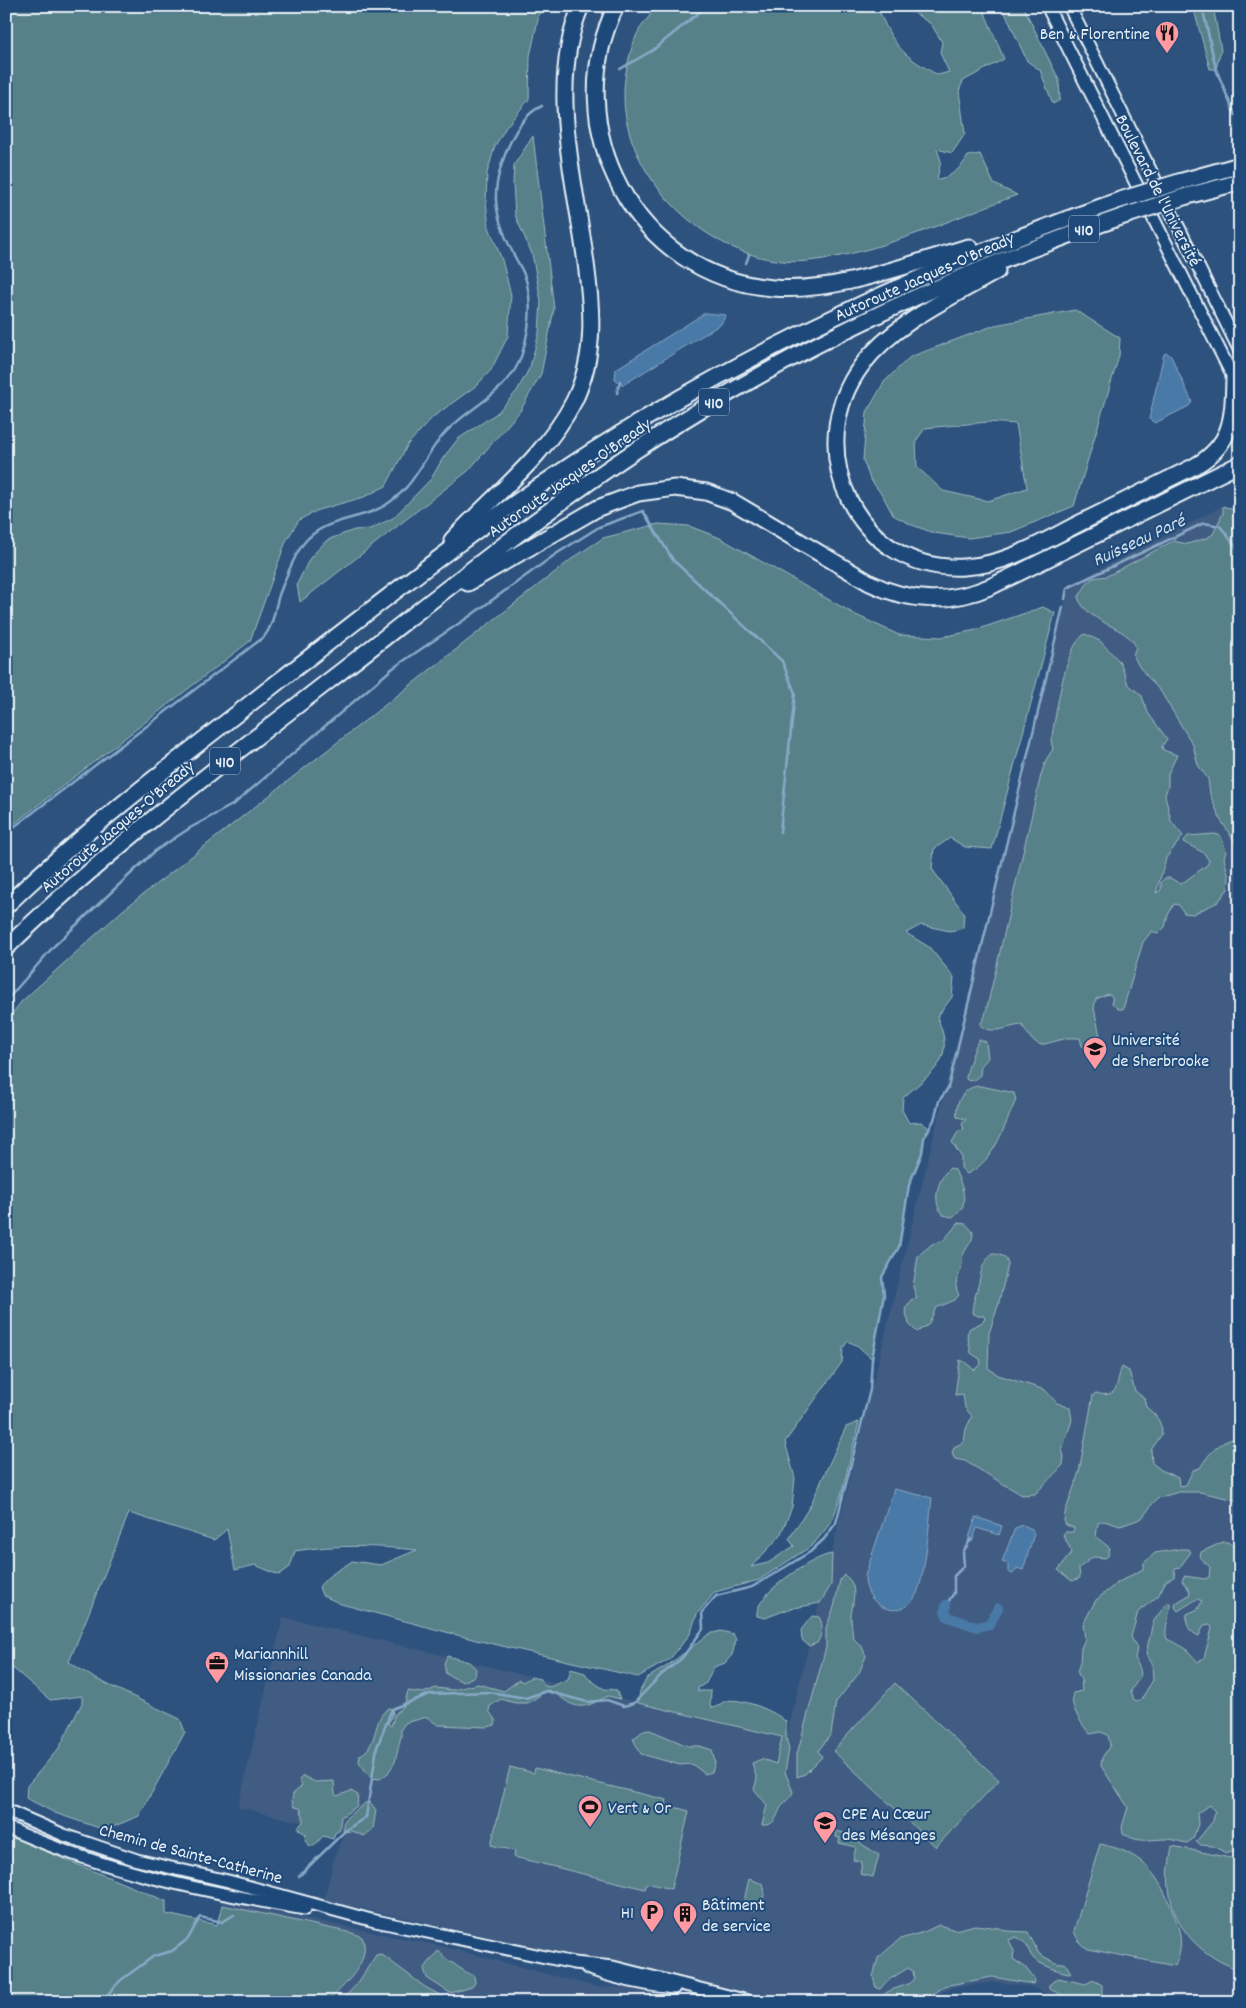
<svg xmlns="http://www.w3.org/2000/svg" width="1246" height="2008" font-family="Dekko,sans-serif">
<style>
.built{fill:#405b82}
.green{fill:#578189;stroke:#a0b9c0;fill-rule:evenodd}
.water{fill:#4979a6;stroke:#89a9c7}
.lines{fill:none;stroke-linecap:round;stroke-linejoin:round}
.stream{stroke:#89a9c7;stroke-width:2.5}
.canal{stroke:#4979a6;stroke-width:10}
.secondary-casing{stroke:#e8f1f8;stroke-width:15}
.highway-casing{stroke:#e8f1f8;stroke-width:19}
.secondary{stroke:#1f4a7a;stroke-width:11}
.highway{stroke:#1f4a7a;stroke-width:15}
.highway-bridge-casing{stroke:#e8f1f8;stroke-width:19;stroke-linecap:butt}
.highway-bridge{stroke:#1f4a7a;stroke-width:15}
.labels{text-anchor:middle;stroke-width:4;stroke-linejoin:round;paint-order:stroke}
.shield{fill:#1f4a7a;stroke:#acbfd2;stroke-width:1}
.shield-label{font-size:16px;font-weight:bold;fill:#e8f1f8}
.poi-label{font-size:18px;fill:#e8f1f8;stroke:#1f4a7a;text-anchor:start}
.street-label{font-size:18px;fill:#e8f1f8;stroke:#1f4a7a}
.water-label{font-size:19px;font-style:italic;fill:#d0dfec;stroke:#1f4a7a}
</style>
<rect width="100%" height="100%" fill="#2e527e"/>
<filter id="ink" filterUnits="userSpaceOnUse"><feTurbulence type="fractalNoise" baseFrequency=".02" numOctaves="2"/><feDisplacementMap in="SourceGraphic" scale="10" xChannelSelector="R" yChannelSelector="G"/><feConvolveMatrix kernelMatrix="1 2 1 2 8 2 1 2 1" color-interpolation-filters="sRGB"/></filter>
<g filter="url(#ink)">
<g class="built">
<polygon points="1223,506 1240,512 1240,2002 1064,2002 1032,1987 996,1982 954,1987 921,2002 782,2002 324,1900 335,1855 346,1833 238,1807 283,1617 786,1738 1069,585"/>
<polygon points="223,1902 446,1947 596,1987 632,1988 701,2002 160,2002 218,1925"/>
</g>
<g class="green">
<polygon points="6,6 541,6 530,56 529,99 506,127 495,146 487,173 486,202 489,227 502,260 511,295 508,336 491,370 477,385 433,417 408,444 386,486 364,497 318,510 299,520 286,541 250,641 6,830"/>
<path d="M657,6H877C893,45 901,55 938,75L949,72L940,53L942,42L931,24L904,6H982L1004,59L963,81L959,91L965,134L952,153L937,149L941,161L937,179C950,179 962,167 968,156L980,154L994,184L1017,195C951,219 878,254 808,261C720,270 622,183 624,93C624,75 630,50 637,34C642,24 651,15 657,6Z"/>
<polygon points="1002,6 1023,6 1059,80 1060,100 1053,104 1040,70 1027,61"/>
<polygon points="1193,6 1213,6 1221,50 1216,69 1210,69"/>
<polygon points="533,136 554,309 541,374 520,411 468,471 300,602 297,584 310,558 327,540 354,530 370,529 393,518 431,479 443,458 458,439 497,413 517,391 530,367 539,333 541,301 532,254 515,215 513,184 514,165"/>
<path d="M1075,310L1120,338L1119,356L1074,506L1011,532L969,538L934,533L912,525L893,515L883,496L870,479L863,460L867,412L884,382L910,357L995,325ZM988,422L1016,424L1027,488L988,501L943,491L917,467L916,441L925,428Z"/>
<path d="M1223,506L1240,512L1238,847L1220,819L1210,794L1208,779L1198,765L1193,745L1161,692L1140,668L1133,655L1136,647C1128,626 1090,625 1078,598L1088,582L1093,578L1107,576L1173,541L1187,544L1207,538L1213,534L1223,513Z"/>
<path d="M658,524L689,526L720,538L856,615L899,635L942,637L976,630L1043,607L1055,613L992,849L965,847L950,838L934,849L932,869L964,913L963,928L950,931L921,925L906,933L929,947L954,977L952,997L937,1017C957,1062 933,1070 903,1098L902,1110L909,1123L921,1122L929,1128L924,1138L922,1153L909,1185L899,1247L882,1277L884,1295L872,1359L858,1346L848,1341L843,1348L842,1362L785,1442L795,1478L792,1507L780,1536L751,1567L768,1563L794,1546L789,1539L810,1506L846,1427L859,1422L842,1492L832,1521L813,1545L759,1580L715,1592L697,1614L690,1634L670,1659L638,1677L476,1640L341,1604L322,1595L319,1587C328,1574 340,1570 352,1561L381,1565L417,1550C376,1546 336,1544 295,1551L290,1567L279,1575L255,1565L235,1570L227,1529L214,1540L129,1513L69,1662L94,1678L180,1719L185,1732L139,1816L105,1830L55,1813L26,1798L27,1786L59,1748L82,1703V1696L50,1700L14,1669L6,1666V1022L21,1002L123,910L573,558L603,538Z"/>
<path d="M1085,634L1100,641L1120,662L1128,684L1142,696L1148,713L1167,739L1162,746L1163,750L1177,755L1168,774V786L1165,795L1171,821L1183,836L1166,858L1156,893L1161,890V882L1165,878H1170L1181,884L1207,865L1209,861L1204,853L1183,842L1188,836L1215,834L1221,836L1226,851L1224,858L1229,878L1228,889L1218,902L1193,914L1184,913L1179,905L1174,904L1168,915L1165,927L1158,934L1152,931L1143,942L1123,1009H1118L1112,1003V996L1108,994L1096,999L1094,1008L1101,1041V1046L1095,1050L1082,1046L1080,1038H1067L1041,1045L1032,1040L1022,1025C1008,1026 992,1036 980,1025L985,1016L1041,775L1046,760L1053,749L1051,741C1056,717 1064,646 1085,634Z"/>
<path d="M979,1039L986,1042L988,1058L981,1066L980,1075L974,1080L969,1081L966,1079C965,1075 976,1043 979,1039Z"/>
<path d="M981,1086L1014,1093L1016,1100C1004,1126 995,1161 967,1174L961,1168V1156L952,1142L958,1132L964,1129L962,1124L966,1119L957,1117C954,1103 965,1085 981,1086Z"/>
<path d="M950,1168L955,1170C962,1185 972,1208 952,1217L943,1215C931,1202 938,1178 950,1168Z"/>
<path d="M958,1223L966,1224L973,1232C973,1243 968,1244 964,1253C961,1258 963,1264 961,1269C957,1280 953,1284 959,1295L955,1300L936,1308L928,1325L917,1332L909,1324L905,1309L911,1300L917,1298L913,1287L918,1256L932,1244L944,1240Z"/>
<path d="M993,1254C1001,1254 1007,1257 1008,1265L998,1306L989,1333L988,1368L998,1375L1045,1390L1057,1403L1070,1408L1072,1420L1062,1450L1064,1456L1063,1465L1035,1494L1022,1495L965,1461L955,1459L952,1454L954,1447L964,1442L966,1429L972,1416L965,1408L963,1394L955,1395L960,1360L965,1362L974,1370L981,1364L980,1359L971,1353L967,1334L970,1328L981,1323L985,1319L984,1316H978L972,1313C973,1300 975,1298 978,1286C982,1272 980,1264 993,1254Z"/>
<path d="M1122,1367L1129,1371L1135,1391L1144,1398L1146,1407C1155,1414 1162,1421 1162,1434L1151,1450L1152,1463L1161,1470L1178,1478L1179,1486L1186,1485L1193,1470L1200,1468C1208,1454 1222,1438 1240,1438V1501L1200,1492H1179L1157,1498L1142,1518L1135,1521L1120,1526L1104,1521L1098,1523L1096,1537L1110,1548L1108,1556L1105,1558L1093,1557L1079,1568L1080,1578L1072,1581L1058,1570L1072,1552L1063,1535L1065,1532H1073L1074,1528L1066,1525L1064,1521L1065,1513L1079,1472L1093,1395L1096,1393C1121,1400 1115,1382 1122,1367Z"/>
<path d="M1223,1542H1228L1235,1548C1237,1560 1228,1580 1240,1585V1848L1226,1853L1213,1846L1201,1845L1196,1842L1213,1821L1215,1812L1210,1805L1197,1813L1198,1824L1193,1839L1187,1843C1180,1842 1174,1839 1167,1839C1151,1839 1137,1844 1123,1833L1122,1827L1128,1807L1101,1766L1102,1758L1110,1745L1108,1735L1101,1732L1090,1734C1082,1725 1069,1706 1073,1693L1082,1691L1081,1680L1077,1671L1080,1663L1081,1648L1085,1639L1083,1624L1096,1600L1117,1583L1143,1569L1144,1563L1155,1553L1180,1549H1189L1191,1552L1180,1567L1175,1568L1174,1577L1166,1581L1158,1596L1138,1612L1131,1637L1137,1648L1135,1658C1145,1679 1141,1673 1131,1691L1134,1700L1140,1701L1153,1680L1152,1663L1146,1654L1153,1622L1167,1603H1170C1171,1615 1163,1629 1167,1639L1185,1648L1198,1662L1204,1658L1212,1628L1210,1624L1204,1625L1199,1636C1189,1632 1185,1624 1187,1614L1198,1609L1202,1601L1197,1599L1178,1611L1175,1607L1176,1603L1189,1595L1190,1591L1182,1581L1184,1576L1205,1579L1209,1577L1210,1567L1200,1558L1201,1552Z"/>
<path d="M832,1554L831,1585L820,1603L789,1609L765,1618L757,1616C753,1595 813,1556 832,1554Z"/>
<path d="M844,1575C859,1584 853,1601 851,1615C851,1622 852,1631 853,1638L862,1647L866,1656L859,1673L836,1702L831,1734L818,1751L822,1757L805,1774L797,1777V1754L826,1647V1628L834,1607L840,1580Z"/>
<path d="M812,1616L819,1617C824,1625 822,1635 817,1643L809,1646L802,1640L801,1630Z"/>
<path d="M721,1631L733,1634L736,1640L732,1655L725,1663L714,1667L706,1683L698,1688V1691H711L710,1706L712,1708C718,1707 720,1703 726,1701C740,1697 776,1711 786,1722V1738L789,1749L785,1772L793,1792C791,1797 787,1800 783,1804C776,1814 777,1826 762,1825L767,1805L754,1789L757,1779L752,1763L762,1759L776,1764L782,1737L638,1703L640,1691L647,1678L667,1666L709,1634Z"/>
<polygon points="447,1656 469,1662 476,1669 475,1676 463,1682 446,1674 444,1664"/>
<path d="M571,1669L585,1673L589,1679L604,1689L616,1690L620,1699L608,1696C593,1703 582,1712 566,1701C560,1697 555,1692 548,1690L528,1703H515L501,1699L490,1706L489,1711L496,1721L495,1725L487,1727L438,1725L427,1717L405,1723L401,1729V1736L395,1762L388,1773L380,1779L371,1778L359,1762L360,1755C379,1747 372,1717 389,1708L392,1709L393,1714L388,1724L391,1726L395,1714L404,1706L408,1691L423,1693L436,1688L453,1690L478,1684L504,1691L519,1680L523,1682L531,1677L540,1679L545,1686L550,1687L568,1679Z"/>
<polygon points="895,1683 999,1780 936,1847 833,1751"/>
<polygon points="650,1730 688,1746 700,1746 712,1750 715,1763 712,1772 705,1774 692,1764 680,1765 641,1754 633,1739 643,1731"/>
<polygon points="510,1767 534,1773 535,1768 667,1800 666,1805 689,1811 671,1889 647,1883 645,1889 514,1857 515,1851 491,1845"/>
<polygon points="303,1776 315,1782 334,1781 335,1794 337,1796 351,1791 358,1795 357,1806 341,1817 339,1831 335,1833 333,1839 323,1836 314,1846 310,1846 305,1840 306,1834 299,1830 298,1827 303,1822 303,1816 300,1808 294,1807 292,1801 293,1794 302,1786 299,1780"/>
<path d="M370,1802L376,1810L373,1829L364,1836L351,1831L344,1832C339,1816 356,1813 365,1803Z"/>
<polygon points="837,1831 844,1833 879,1855 873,1877 860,1874 862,1862 853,1860 856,1847 839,1843 840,1838 836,1837"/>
<path d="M6,1835L166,1901V1914L217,1925L222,1905L352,1933L362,1937C373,1962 342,1986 328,2002H6Z"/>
<path d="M1100,1844C1141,1852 1156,1871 1171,1907C1180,1929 1185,1944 1175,1966L1088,1949C1080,1944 1077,1939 1074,1931Z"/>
<path d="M1172,1846L1240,1860V1970C1202,1957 1173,1929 1169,1888C1167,1874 1170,1859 1172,1846Z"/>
<path d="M749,1879L763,1884C767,1893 762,1908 752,1911L743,1905Z"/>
<path d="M939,1925L955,1930L975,1925L1000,1928L1006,1931L1028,1932L1039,1954L1058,1964L1065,1963L1071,1973C1065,1974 1038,1964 1033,1958C1027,1950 1028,1941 1016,1937L1009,1940L1014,1951L1013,1959L1025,1967L1035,1980L1033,1984L992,1977L944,1986L921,2002H878C888,1984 908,1990 914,1978L913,1971L908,1968L887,1981L880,1989L876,1988L873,1977L878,1958L900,1939L924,1932Z"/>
<path d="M438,1951L442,1954L443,1957C454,1963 462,1971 474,1976L475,1983L472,1987L450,1993L427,1978L424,1969Z"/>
<polygon points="381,1954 425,1987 453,2002 340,2002 358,1983 376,1955"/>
<polygon points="1058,1978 1086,1984 1093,1980 1102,1985 1102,2002 1072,2002 1065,1996 1049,1989 1049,1985"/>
</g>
<g class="water">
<polygon points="705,313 726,315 721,324 623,385 615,379 616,369"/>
<polygon points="1167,353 1171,356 1192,402 1189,406 1155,423 1149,419 1164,354"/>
<path d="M894,1489L932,1498C929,1523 926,1572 917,1593C903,1624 864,1608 865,1576Z"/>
<polygon points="976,1517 1002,1526 999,1535 977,1528 972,1542 968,1541"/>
<polygon points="1023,1525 1032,1529 1034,1534 1023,1570 1017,1568 1013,1574 1008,1572 1008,1564 1002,1562 1015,1528"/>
</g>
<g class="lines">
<g class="stream">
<polyline points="1202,6 1216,69 1235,115"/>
<polyline points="620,69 653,50 707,6"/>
<polyline points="746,263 749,255"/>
<polyline points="617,393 620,381"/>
<polyline points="1065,599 1067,588 1204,523 1220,526 1240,552"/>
<path d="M6,833L264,637C274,624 274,611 279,595C284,582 295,554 303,544C326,515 363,522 390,502C418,482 423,457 444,434C469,406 510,393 522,354C529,331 533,308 527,284C525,272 518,264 513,253C492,212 490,188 509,145C516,129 526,113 542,106"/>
<polyline points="6,1001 54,946 155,851 190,828 234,804 393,668 470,616 556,554 599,527 643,511 673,560 782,661 795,693 780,832"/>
<polyline points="946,1605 954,1593 954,1576 964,1566 963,1552 971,1539"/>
<polyline points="299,1876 346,1830 366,1817 377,1747 392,1709 430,1694 489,1692 526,1698 546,1691 587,1702 607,1700 624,1706 634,1703 661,1675 682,1658 703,1629 702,1612 716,1596 752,1587 787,1566 810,1552 824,1539 836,1523 870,1390 872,1359 884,1295 882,1277 899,1247 909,1185 922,1153 924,1138 934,1120 939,1101 948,1088 1063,607"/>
<polyline points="100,2002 121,1980 154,1956 172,1951 188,1939 200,1917 222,1922 234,1915"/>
</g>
<polyline class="canal" points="946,1605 945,1611 948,1617 977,1627 990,1624 998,1608"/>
<defs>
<g id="secondary">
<polyline points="1047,6 1237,385"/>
<polyline points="1069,6 1240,351"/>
<polyline points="6,1810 64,1835 137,1860 228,1881 371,1920 574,1963 613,1967 752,2002"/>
<path d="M6,1827C102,1871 202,1891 305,1909"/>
<path d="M587,1968C616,1979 644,1985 674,1988"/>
</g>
<g id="highway">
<path d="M616,6C557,128 636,277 773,288C838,293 907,264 969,247"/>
<polyline points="1179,182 1240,165"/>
<polyline points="1187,196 1240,182"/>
<path d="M997,271C951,298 895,322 862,365C799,449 857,573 964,567C1006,565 1044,541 1080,523C1118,504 1157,485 1195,466C1233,444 1233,417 1234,378"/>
<path d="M452,540C493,496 546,456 574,401C597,354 592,306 585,256C574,176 548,83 581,6"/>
<path d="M468,583L598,508L638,493L675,488L706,492L733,502L870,583C911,603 950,604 992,586L1240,464"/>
<path d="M6,906C91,824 186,754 279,681C381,602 482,522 591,452C756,346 934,265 1120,200"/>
<path d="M6,948C107,850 219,766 330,680C430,603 528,522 633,452C787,351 953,273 1127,215"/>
</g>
</defs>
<use href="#secondary" class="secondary-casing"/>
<use href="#highway" class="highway-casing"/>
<use href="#secondary" class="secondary"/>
<use href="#highway" class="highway"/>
<defs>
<g id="highway-bridge">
<polyline points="1120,200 1179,182"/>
<polyline points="1127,215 1187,196"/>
</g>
</defs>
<use href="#highway-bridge" class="highway-bridge-casing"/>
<use href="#highway-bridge" class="highway-bridge"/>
</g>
</g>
<defs>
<symbol id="restaurant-pin" viewBox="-11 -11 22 30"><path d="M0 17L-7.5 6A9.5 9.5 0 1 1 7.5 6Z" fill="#ff9aa2" stroke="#1f4a7a"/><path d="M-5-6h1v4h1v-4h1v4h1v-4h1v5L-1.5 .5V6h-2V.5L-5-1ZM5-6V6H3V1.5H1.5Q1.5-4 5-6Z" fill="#111"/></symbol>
<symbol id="university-pin" viewBox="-11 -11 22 30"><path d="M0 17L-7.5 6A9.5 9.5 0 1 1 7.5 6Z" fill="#ff9aa2" stroke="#1f4a7a"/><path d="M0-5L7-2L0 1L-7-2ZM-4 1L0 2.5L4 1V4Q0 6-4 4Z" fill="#111"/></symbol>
<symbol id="office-pin" viewBox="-11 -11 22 30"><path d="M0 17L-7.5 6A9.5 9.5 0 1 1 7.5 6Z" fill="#ff9aa2" stroke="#1f4a7a"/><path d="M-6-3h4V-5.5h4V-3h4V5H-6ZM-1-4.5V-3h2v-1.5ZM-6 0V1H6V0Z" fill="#111"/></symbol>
<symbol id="stadium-pin" viewBox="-11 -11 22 30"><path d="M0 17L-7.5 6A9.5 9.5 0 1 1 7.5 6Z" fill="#ff9aa2" stroke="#1f4a7a"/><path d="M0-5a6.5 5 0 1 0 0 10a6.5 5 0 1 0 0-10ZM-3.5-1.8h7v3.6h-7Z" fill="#111"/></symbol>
<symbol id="school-pin" viewBox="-11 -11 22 30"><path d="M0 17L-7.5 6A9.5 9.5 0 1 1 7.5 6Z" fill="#ff9aa2" stroke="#1f4a7a"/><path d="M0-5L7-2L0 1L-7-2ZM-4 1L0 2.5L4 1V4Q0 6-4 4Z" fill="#111"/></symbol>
<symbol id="parking-pin" viewBox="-11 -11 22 30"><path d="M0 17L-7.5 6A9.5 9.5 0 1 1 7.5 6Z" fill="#ff9aa2" stroke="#1f4a7a"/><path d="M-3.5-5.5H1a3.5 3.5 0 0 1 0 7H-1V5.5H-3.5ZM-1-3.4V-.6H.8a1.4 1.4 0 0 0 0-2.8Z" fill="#111"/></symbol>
<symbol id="building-pin" viewBox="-11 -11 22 30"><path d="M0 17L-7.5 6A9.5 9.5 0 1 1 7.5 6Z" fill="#ff9aa2" stroke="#1f4a7a"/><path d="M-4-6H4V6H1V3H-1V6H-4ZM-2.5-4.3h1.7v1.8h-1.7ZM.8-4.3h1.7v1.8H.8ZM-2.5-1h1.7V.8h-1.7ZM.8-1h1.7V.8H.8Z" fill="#111"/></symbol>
</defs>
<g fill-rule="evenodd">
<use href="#restaurant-pin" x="1153" y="19" width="28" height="38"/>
<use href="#university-pin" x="1081" y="1035" width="28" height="38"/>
<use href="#office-pin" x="203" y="1649" width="28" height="38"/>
<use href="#stadium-pin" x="576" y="1793" width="28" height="38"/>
<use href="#school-pin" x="811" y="1809" width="28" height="38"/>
<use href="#parking-pin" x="638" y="1898" width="28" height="38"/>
<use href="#building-pin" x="671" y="1900" width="28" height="38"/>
</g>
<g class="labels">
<g class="shield">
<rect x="1069" y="215.5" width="30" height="27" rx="4"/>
<rect x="699" y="388.5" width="30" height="27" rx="4"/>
<rect x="210" y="747.5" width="30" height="27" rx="4"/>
</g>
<g class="shield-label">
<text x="1084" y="235">410</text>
<text x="714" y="408">410</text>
<text x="225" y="767">410</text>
</g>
<g class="poi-label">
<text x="1150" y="39" text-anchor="end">Ben &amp; Florentine</text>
<text x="1112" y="1045">Université<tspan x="1112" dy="21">de Sherbrooke</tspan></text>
<text x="234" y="1659">Mariannhill<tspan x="234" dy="21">Missionaries Canada</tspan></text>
<text x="608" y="1813">Vert &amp; Or</text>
<text x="842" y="1819">CPE Au Cœur<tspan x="842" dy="21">des Mésanges</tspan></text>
<text x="702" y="1910">Bâtiment<tspan x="702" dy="21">de service</tspan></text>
<text x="634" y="1918" text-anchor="end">H1</text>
</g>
<g class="street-label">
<text transform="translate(1159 190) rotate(63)" y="6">Boulevard de l'Université</text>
<text transform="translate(924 276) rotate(-24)" y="6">Autoroute Jacques-O'Bready</text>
<text transform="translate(569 477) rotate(-35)" y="6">Autoroute Jacques-O'Bready</text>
<text transform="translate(117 826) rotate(-40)" y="6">Autoroute Jacques-O'Bready</text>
<text transform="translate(191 1853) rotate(15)" y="6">Chemin de Sainte-Catherine</text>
</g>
<g class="water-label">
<text transform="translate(1138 539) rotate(-25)" y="7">Ruisseau Paré</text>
</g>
</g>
<rect width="1246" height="2008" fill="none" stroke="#1f4a7a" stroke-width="25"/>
<rect x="12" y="12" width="1221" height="1983" fill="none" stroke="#e8f1f8" stroke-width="2" filter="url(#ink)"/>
</svg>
